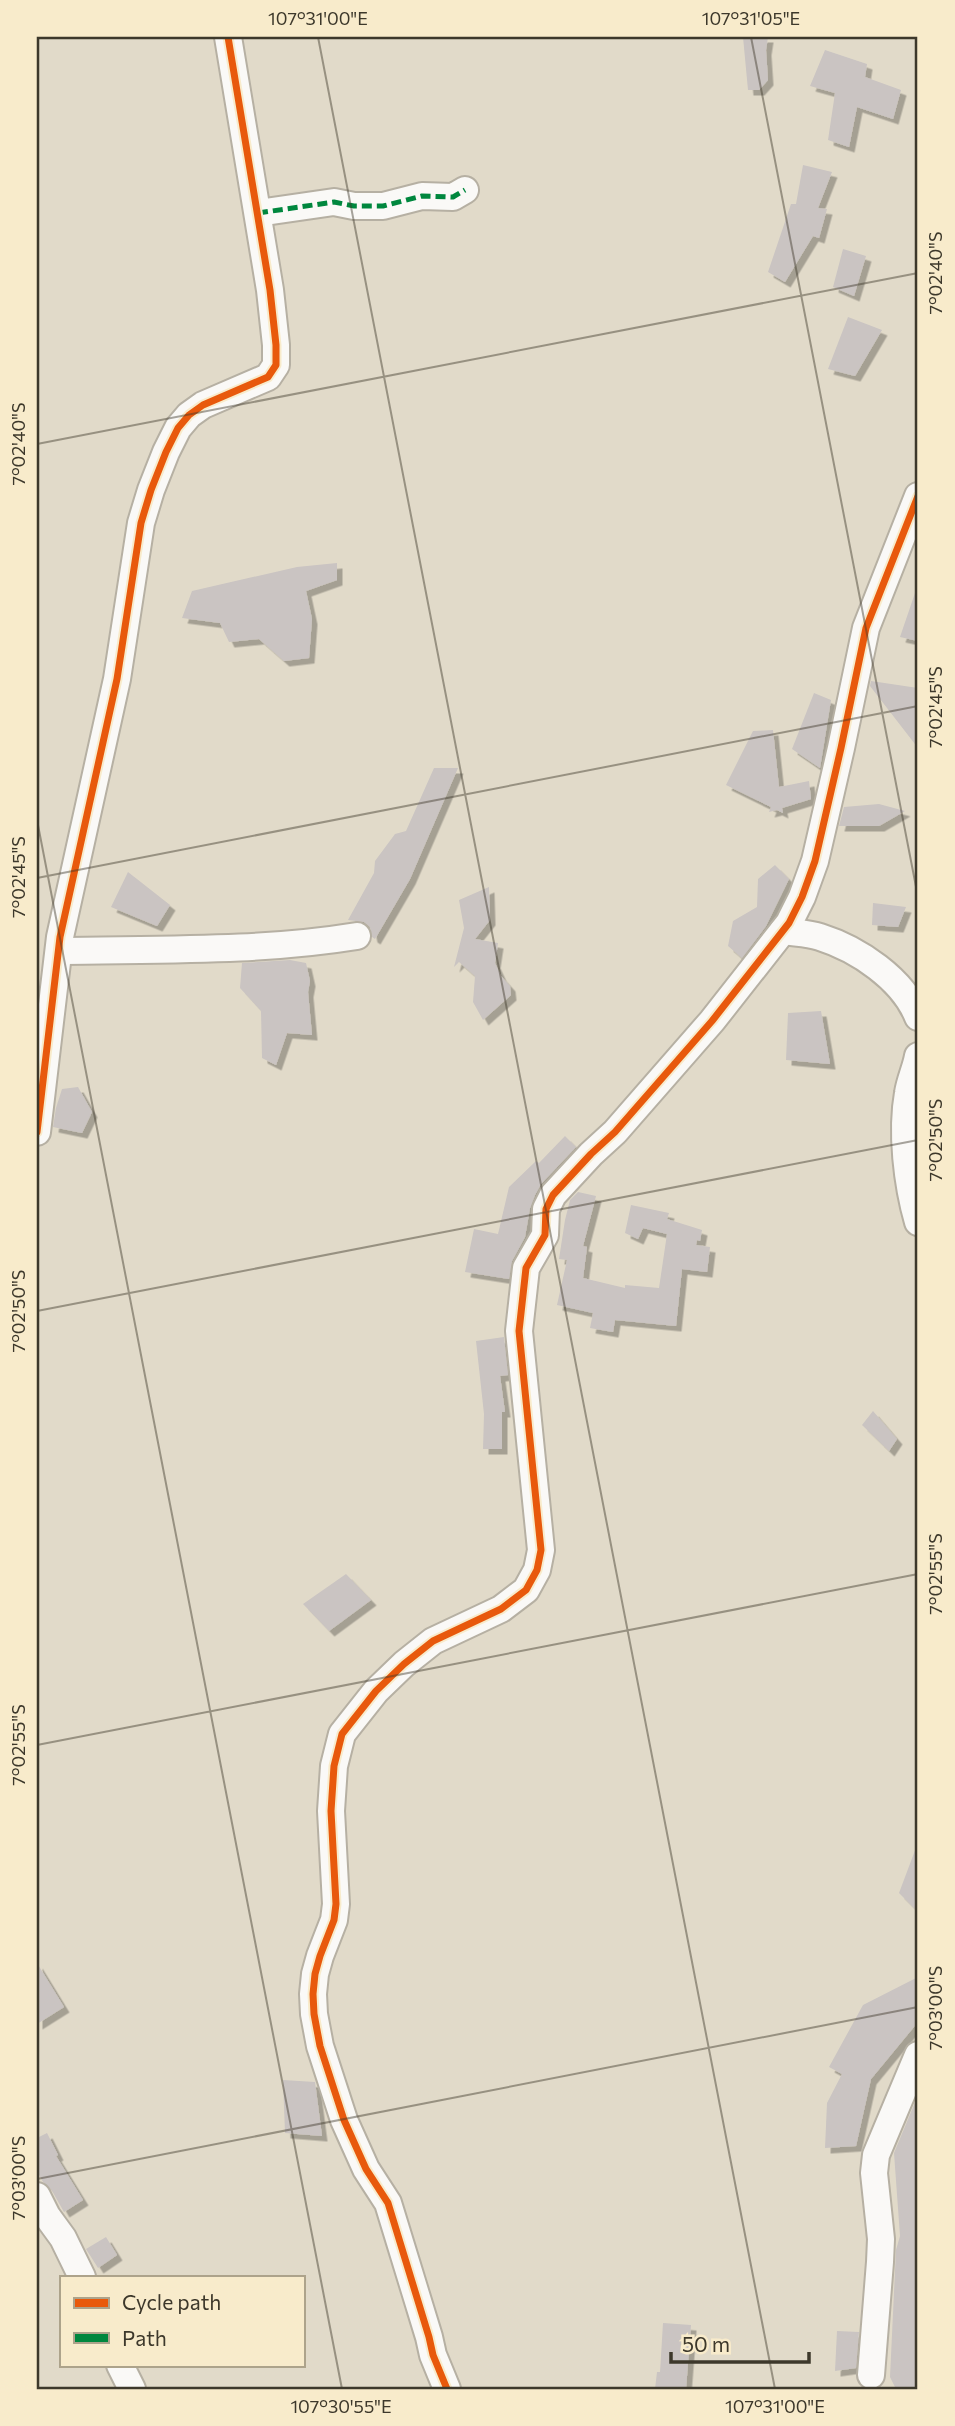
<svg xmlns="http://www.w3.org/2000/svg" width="955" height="2426" font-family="Commissioner,sans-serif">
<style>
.building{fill:#cac4c2;filter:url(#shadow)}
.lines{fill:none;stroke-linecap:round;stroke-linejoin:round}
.minor-casing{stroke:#b6b0a3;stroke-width:30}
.minor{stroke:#faf9f7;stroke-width:26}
.quiet{stroke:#00873e;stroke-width:5;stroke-dasharray:10 5;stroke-linecap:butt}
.cycleway-casing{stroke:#f8ebcb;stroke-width:11}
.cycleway{stroke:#e8590c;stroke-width:7}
.ticks{fill:none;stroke:#3d382b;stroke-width:2;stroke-opacity:0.45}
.neatline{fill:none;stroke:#3d382b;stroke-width:2.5}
.ticks-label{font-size:18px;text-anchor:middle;fill:#3d382b}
</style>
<defs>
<filter id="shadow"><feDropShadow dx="5.5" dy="5.5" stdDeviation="0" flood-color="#0004"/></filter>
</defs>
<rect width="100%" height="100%" fill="#e1dac9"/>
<g class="building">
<polygon points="743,37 768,37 766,50 768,80 759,90 748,90"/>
<polygon points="825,50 867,64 865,77 901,90 893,119 857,107 849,147 828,140 835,93 810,86"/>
<polygon points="803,165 832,172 818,208 827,209 819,238 813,236 785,282 768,272 791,204 796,204"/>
<polygon points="843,249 866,256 854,296 833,287"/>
<polygon points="848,317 882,330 855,376 828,369"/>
<polygon points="337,563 337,580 306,591 312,619 309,658 284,661 259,639 229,642 220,623 182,618 192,591 297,567"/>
<polygon points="916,590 918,590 918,641 900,637"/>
<polygon points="871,681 918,688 918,748 870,686"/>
<polygon points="814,693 831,700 820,768 792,749"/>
<polygon points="773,730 779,787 809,781 811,799 782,808 783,813 777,810 769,812 771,807 726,785 753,731"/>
<polygon points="434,768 458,768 410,879 375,939 372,937 370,927 364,922 348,920 374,873 375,861 395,834 406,831"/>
<polygon points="879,804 905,811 879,826 839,826 844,807"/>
<polygon points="775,865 789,879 766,926 742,958 728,946 733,921 757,907 758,879"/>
<polygon points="128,872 170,905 157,926 111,907"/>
<polygon points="489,887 490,920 475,939 498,943 495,963 501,976 510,986 511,995 483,1020 473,1002 475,976 459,962 454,967 464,928 459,900"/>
<polygon points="873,903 906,907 898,927 872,925"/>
<polygon points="290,960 306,963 310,981 308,992 312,1035 287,1033 276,1065 262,1058 261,1011 240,988 242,963"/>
<polygon points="821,1011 830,1064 786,1060 788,1013"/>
<polygon points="78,1087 92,1112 82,1133 53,1127 56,1108 62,1089"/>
<polygon points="565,1136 576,1147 541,1184 535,1195 530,1208 525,1237 512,1261 509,1279 465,1272 474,1229 498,1234 509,1187 536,1161 539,1163"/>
<polygon points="578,1192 596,1196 583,1246 587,1247 583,1278 625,1288 625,1285 659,1288 667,1234 643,1228 638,1239 625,1233 631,1205 669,1213 667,1219 702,1230 700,1241 697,1240 696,1245 710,1247 707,1272 682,1269 676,1326 615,1320 613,1332 590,1328 593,1313 557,1305 567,1260 559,1259 565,1220 570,1200"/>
<polygon points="504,1337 508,1375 500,1376 505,1412 502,1412 502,1449 483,1449 484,1414 476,1341"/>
<polygon points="873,1411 897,1439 889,1451 862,1425"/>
<polygon points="346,1574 371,1600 329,1631 303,1604"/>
<polygon points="917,1845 918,1845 918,1912 899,1893"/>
<polygon points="37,1963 64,2007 37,2024"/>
<polygon points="918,1977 918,2022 871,2079 856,2146 825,2148 827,2103 842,2074 829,2067 863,2005"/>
<polygon points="283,2080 315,2082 322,2136 285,2133"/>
<polygon points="918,2095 918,2389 896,2389 890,2377 896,2250 900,2236 894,2153"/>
<polygon points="47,2133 58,2155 56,2156 83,2200 64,2212 51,2189 43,2182 37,2171 37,2138"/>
<polygon points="106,2237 117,2255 98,2268 86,2249"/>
<polygon points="663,2323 691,2325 686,2389 655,2389 657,2372 660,2372"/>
<polygon points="837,2331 859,2332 856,2368 835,2371"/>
</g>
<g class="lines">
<defs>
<g id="minor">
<polyline points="258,213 334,202 354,206 383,206 422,196 453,197 465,190"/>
<path d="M783,931C795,933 808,933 820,937C858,949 903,979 918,1017"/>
<path d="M59,951C158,949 259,952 357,936"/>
<path d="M918,1056C916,1068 910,1080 908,1093C901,1132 907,1184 918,1222"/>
<polyline points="37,1132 60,937 117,679 141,523 151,490 166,452 178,428 189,415 203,405 268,377 276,365 276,345 270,290 228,37"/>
<polyline points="37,2196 47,2216 63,2238 82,2277"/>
<polyline points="120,2365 132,2389"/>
<polyline points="871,2375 880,2262 881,2239 874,2173 876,2155 918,2055"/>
<polyline points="447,2389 433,2355 429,2337 388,2203 366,2169 344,2120 320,2046 314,2014 313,1994 315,1974 320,1956 334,1920 336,1904 331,1811 334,1766 342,1734 376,1691 404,1664 433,1641 501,1609 526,1590 537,1570 541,1550 519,1331 526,1268 545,1235 546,1209 553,1195 591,1154 615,1132 712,1021 789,923 802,897 815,861 841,748 866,628 918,496"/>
</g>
</defs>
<use href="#minor" class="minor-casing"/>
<use href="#minor" class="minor"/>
<polyline class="quiet" points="258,213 334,202 354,206 383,206 422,196 453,197 465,190"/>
<defs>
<g id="cycleway">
<polyline points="37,1132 60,937 117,679 141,523 151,490 166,452 178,428 189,415 203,405 268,377 276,365 276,345 270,290 228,37"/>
<polyline points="447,2389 433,2355 429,2337 388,2203 366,2169 344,2120 320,2046 314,2014 313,1994 315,1974 320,1956 334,1920 336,1904 331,1811 334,1766 342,1734 376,1691 404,1664 433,1641 501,1609 526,1590 537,1570 541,1550 519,1331 526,1268 545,1235 546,1209 553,1195 591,1154 615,1132 712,1021 789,923 802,897 815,861 841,748 866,628 918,496"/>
</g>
</defs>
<use href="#cycleway" class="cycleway-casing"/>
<use href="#cycleway" class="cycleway"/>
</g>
<path class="ticks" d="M318,37L775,2389M751,37L918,897M37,444L918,273M37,820L342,2389M37,878L918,706M37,1311L918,1140M37,1745L918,1574M37,2179L918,2007"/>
<rect width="955" height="2426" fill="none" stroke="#f8ebcb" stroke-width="77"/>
<rect x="60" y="2276" width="245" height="91" fill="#f8ebcb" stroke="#ada38b" stroke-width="2"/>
<rect x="74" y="2298" width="35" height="10" fill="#e8590c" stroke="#ada38b" stroke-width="2"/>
<text x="122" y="2310" font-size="21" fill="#3d382b">Cycle path</text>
<rect x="74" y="2333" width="35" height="10" fill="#00873e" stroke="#ada38b" stroke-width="2"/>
<text x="122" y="2346" font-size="21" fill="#3d382b">Path</text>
<path d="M671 2352v10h138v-10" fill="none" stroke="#3d382b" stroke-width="3.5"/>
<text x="682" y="2352" font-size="21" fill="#3d382b" stroke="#f8ebcb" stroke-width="5" paint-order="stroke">50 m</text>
<rect x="38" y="38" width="878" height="2350" class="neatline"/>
<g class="ticks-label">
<text x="318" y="25">107°31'00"E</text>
<text x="751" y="25">107°31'05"E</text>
<text transform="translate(936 273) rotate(-90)" y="6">7°02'40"S</text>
<text transform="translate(19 444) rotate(-90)" y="6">7°02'40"S</text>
<text transform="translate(936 707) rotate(-90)" y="6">7°02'45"S</text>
<text transform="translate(19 877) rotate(-90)" y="6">7°02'45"S</text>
<text transform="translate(936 1140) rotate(-90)" y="6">7°02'50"S</text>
<text transform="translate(19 1311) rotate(-90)" y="6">7°02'50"S</text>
<text transform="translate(936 1574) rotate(-90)" y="6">7°02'55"S</text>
<text transform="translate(19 1745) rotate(-90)" y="6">7°02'55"S</text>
<text transform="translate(936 2008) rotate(-90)" y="6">7°03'00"S</text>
<text transform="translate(19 2178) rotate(-90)" y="6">7°03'00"S</text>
<text x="341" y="2413">107°30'55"E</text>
<text x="775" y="2413">107°31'00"E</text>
</g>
</svg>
